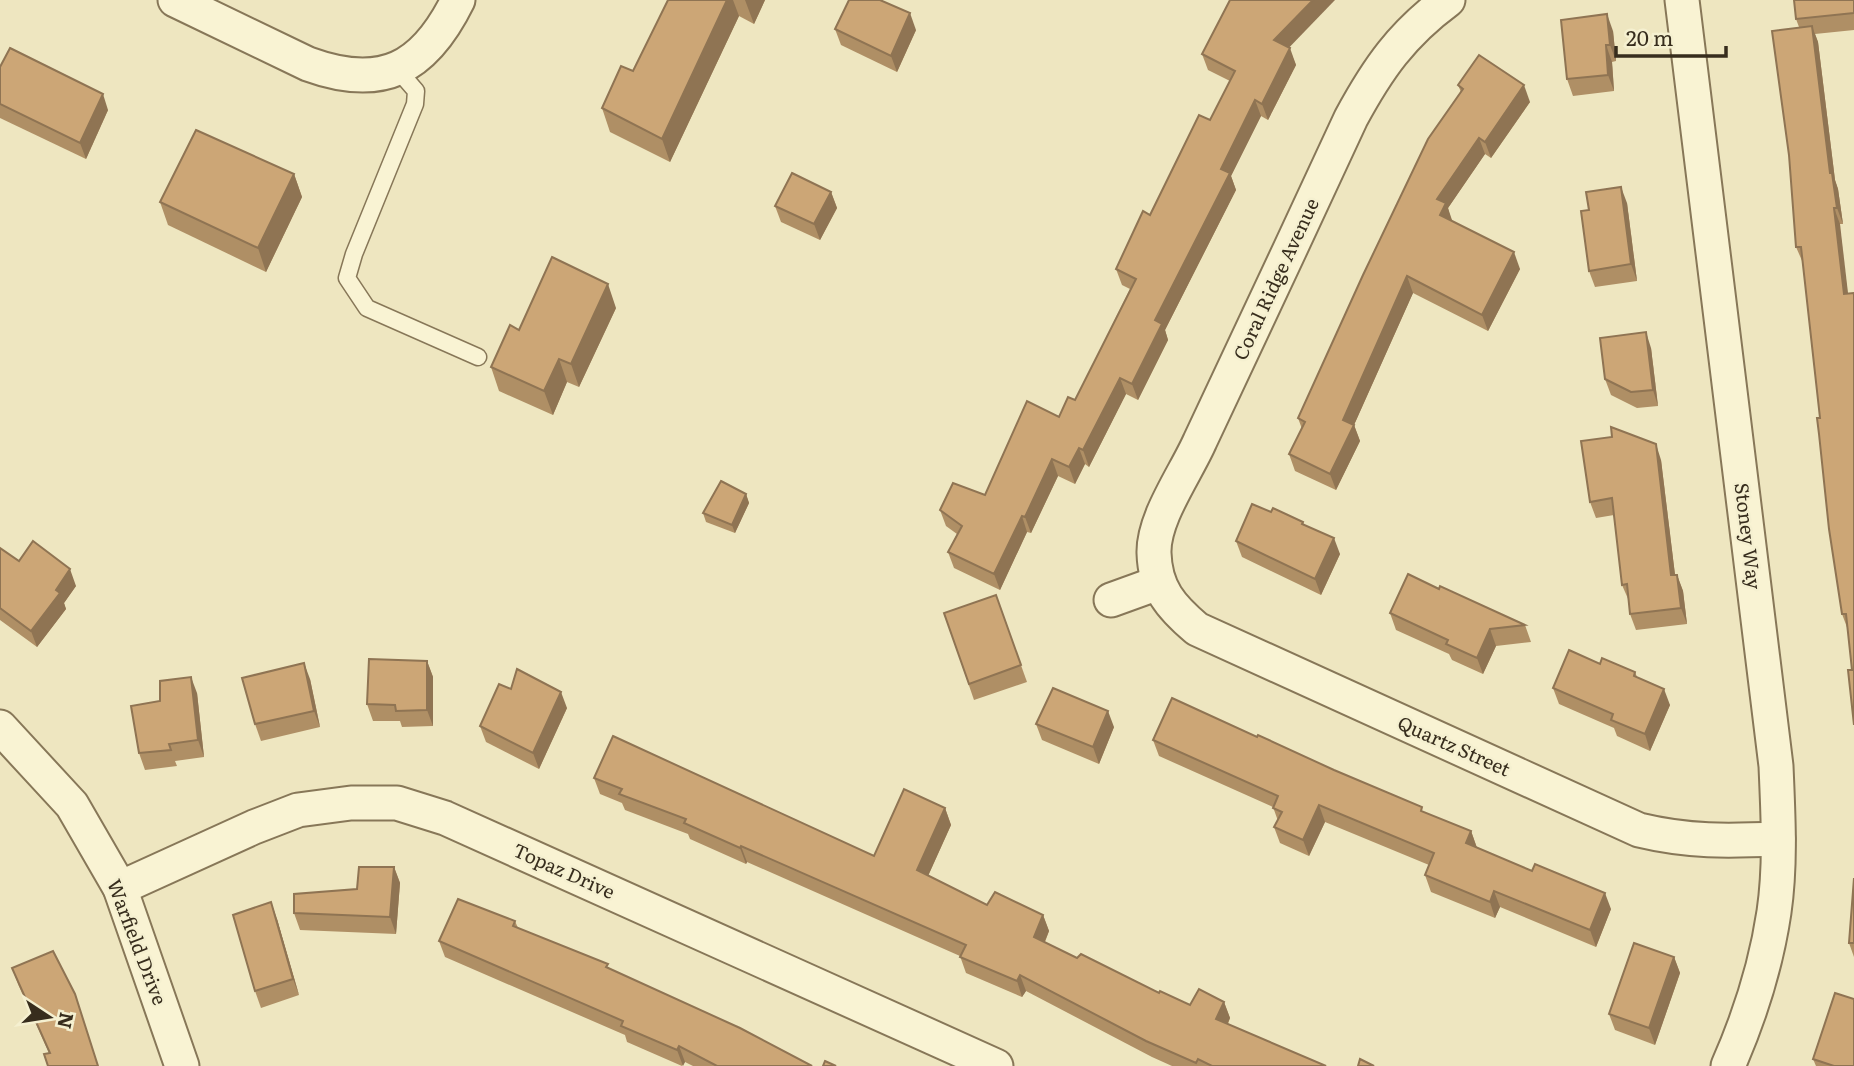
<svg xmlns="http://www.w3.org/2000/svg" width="1854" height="1066" font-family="Literata,serif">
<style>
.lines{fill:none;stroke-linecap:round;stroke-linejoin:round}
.lane-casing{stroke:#877758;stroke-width:19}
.street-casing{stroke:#877758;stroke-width:37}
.lane{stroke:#f9f3d3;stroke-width:16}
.street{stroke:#f9f3d3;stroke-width:33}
.wall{fill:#af8f65}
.shaded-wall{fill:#8f7453}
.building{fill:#cca676;stroke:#8f7453;stroke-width:2}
.labels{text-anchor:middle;stroke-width:5;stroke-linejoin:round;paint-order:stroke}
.street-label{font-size:19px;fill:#372d1d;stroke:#f5f0d0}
</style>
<rect width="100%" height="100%" fill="#eee6c0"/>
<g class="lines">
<defs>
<polyline id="lane" points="397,69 416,91 415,104 354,254 347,278 367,308 478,357"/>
<g id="street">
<path d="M175,0L308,64C382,91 424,69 458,0"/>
<path d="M1448,0C1402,34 1378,68 1351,118C1301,226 1251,333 1200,441C1186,473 1153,518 1154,553C1155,589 1171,607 1197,629L1639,830C1689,842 1727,841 1778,839"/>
<path d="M1682,0L1776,766C1778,814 1781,864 1774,912C1766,966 1750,1016 1728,1066"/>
<polyline points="1111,600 1158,583"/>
<polyline points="0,727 72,805 120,888 182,1066"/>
<polyline points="120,888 254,827 298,810 351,803 397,803 445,818 996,1066"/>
</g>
</defs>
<use href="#lane" class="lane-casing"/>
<use href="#street" class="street-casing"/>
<use href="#lane" class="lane"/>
<use href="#street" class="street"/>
</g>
<g class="wall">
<polygon points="668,0 765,0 754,24 739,16 670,162 610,132 602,108 633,71"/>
<polygon points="1854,0 1854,30 1815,34 1818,42 1835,180 1838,189 1843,224 1840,224 1852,670 1848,630 1842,614 1803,263 1796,247 1799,27 1796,19"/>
<polygon points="835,29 916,30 897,72 841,45"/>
<polygon points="1613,31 1616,61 1612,62 1614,91 1573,96 1567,79"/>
<polygon points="1289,48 1296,65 1268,120 1261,116 1231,176 1236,190 1165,330 1168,340 1138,400 1126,394 1089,467 1085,464 1075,484 1058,476 1031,533 1027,532 1000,590 954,568 948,552 957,534 946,526 940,510 985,495 1075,400 1130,289 1122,285 1116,269 1210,120 1230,81 1208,70 1202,54"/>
<polygon points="0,67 108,110 86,159 0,118"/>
<polygon points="1458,85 1530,102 1491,158 1485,154 1448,208 1451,221 1520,269 1488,331 1413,293 1354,425 1360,441 1336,490 1295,471 1289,454 1302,429 1298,418 1461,92"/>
<polygon points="294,174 302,197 266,272 168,225 160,202"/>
<polygon points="831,192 837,208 820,240 781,222 775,206"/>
<polygon points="1627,203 1637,281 1595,287 1589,271 1589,210"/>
<polygon points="616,308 579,387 567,382 553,415 499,391 491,367 519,330"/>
<polygon points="1651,348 1658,406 1637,408 1611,395 1605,379"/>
<polygon points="1661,460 1675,575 1677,575 1683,591 1687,624 1636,630 1630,614 1629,601 1622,585 1614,515 1596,518 1590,502"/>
<polygon points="746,494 749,503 735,533 706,522 703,513"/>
<polygon points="1271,512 1303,522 1304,525 1340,554 1321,595 1242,557 1236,541"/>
<polygon points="0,548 19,561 76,586 64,603 66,609 37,647 0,620"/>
<polygon points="1439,589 1525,625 1531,642 1496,646 1483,674 1452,660 1449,654 1396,630 1390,613"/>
<polygon points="996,595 1027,682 974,700 944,613"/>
<polygon points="427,661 433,677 433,726 402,727 400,721 373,721 367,704"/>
<polygon points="1600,664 1635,672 1637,677 1670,705 1650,751 1617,736 1614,728 1559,704 1553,688"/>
<polygon points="310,679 320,727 261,741 255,724"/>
<polygon points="511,689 567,708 539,769 486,742 480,726"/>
<polygon points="197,693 204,757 175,761 177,766 145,770 139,753 160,701"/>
<polygon points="1036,724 1114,727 1099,764 1042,740"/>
<polygon points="1257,737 1424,812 1471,831 1477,848 1611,909 1596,947 1500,907 1495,918 1431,892 1425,875 1429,865 1325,822 1309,856 1280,843 1274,827 1278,821 1273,807 1159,756 1153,740"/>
<polygon points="594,778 874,856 945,808 951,825 928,876 987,905 1043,915 1049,931 1045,942 1077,958 1159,993 1190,1005 1224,1002 1230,1018 1228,1024 1326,1066 1172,1066 1152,1057 1026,991 1022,997 966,973 960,956 747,862 746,864 690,839 688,834 625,810 622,803 600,794"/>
<polygon points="394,867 400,883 396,934 300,930 294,913 357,889"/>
<polygon points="1854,878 1854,957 1849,943"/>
<polygon points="277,919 299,995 261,1008 255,991"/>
<polygon points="515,921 518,928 610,969 812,1066 693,1066 685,1062 682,1066 627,1042 625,1035 445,957 439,941"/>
<polygon points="1674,957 1680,973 1655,1045 1615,1030 1609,1014"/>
<polygon points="12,968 75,994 98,1066 49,1053 18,984"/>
<polygon points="1813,1059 1854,1066 1816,1066"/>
</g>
<g class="shaded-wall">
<polygon points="727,0 733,0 739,16 670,162 662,139"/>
<polygon points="745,0 765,0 754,24"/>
<polygon points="1313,0 1335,0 1280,57 1274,40"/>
<polygon points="910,13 916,30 897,72 891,56"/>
<polygon points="1607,14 1613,31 1616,61 1610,45"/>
<polygon points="1812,26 1818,42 1835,180 1838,189 1843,224 1837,208 1830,173"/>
<polygon points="1606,45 1612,62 1614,91 1608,75"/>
<polygon points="1290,48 1296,65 1268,120 1262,104"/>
<polygon points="1524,85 1530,102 1491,158 1485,142"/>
<polygon points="103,94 108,110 86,159 80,143"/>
<polygon points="1255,100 1261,116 1231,176 1236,190 1165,330 1168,340 1138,400 1132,384 1155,320 1221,169"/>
<polygon points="1479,138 1485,154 1448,208 1452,220 1446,231 1440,215 1437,199"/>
<polygon points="294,174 302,197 266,272 258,248"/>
<polygon points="1621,187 1627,203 1637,281 1631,264"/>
<polygon points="831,192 837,208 820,240 814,224"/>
<polygon points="1834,208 1840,224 1850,310 1844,294"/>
<polygon points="1514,252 1520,269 1488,331 1482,315"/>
<polygon points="1407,276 1413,293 1354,425 1360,441 1336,490 1330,474 1343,420"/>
<polygon points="608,284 616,308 579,387 571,364"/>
<polygon points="1646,332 1651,348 1658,406 1653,390"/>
<polygon points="559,359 567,382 553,415 544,391"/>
<polygon points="1120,378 1126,394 1089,467 1083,450"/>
<polygon points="1656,444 1661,460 1677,591 1671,575"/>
<polygon points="1079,448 1085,464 1075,484 1069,467"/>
<polygon points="1052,459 1058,476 1031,533 1025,517"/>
<polygon points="746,494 749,503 735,533 732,525"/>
<polygon points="1022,516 1027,532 1000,590 994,574"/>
<polygon points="1334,538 1340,554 1321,595 1315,579"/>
<polygon points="70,569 76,586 64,603 66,609 37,647 31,631 56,590"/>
<polygon points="1677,575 1683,591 1687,624 1681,608"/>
<polygon points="1490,629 1496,646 1483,674 1477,658"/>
<polygon points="427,661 433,677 433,726 427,710"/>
<polygon points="304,663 310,679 320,727 314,711"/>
<polygon points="191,677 197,693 204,757 198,740"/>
<polygon points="1664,689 1670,705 1650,751 1645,734"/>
<polygon points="561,692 567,708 539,769 533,753"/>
<polygon points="1108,711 1114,727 1099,764 1093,747"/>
<polygon points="1319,805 1325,822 1309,856 1303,840"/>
<polygon points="945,808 951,825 923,887 917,870"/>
<polygon points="1471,831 1477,848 1466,843"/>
<polygon points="741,846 747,862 746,864 740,848"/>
<polygon points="394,867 400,883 396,934 390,917"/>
<polygon points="1494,891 1500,907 1495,918 1490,902"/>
<polygon points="1605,893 1611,909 1596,947 1590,930"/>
<polygon points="271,902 277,919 299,995 293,979"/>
<polygon points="1043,915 1049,931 1040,953 1034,937"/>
<polygon points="1674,957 1680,973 1655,1045 1649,1028"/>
<polygon points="1020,975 1026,991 1022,997 1017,981"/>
<polygon points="1224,1002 1230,1018 1222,1035 1216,1019"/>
<polygon points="679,1046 685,1062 683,1066 677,1050"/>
</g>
<g class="building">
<polygon points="668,0 727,0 662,139 602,108 621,66 633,71"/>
<polygon points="849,0 880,0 910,13 891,56 835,29"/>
<polygon points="1230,0 1313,0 1274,40 1290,48 1262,104 1255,100 1221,169 1230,173 1155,320 1162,324 1132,384 1120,378 1083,450 1079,448 1069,467 1052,459 1025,517 1022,516 994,574 948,552 962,526 940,510 953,483 985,495 1027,401 1059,417 1068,397 1075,400 1136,279 1116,269 1143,211 1150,215 1199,115 1210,120 1235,71 1202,54"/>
<polygon points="1794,0 1854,0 1854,13 1796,19"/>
<polygon points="1607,14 1610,45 1606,45 1608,75 1567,79 1561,20"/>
<polygon points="1812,26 1830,173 1832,173 1837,208 1834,208 1844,294 1854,293 1854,725 1848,670 1852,670 1846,614 1842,614 1829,529 1819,434 1817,418 1820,418 1801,247 1796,247 1789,155 1772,31"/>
<polygon points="10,48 103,94 80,143 0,104 0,67"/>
<polygon points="1479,55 1524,85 1485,142 1479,138 1437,199 1446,203 1440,215 1514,252 1482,315 1407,276 1343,420 1354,425 1330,474 1289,454 1305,422 1298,418 1363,275 1428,139 1463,89 1458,85"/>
<polygon points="196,130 294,174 258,248 160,202"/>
<polygon points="792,173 831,192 814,224 775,206"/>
<polygon points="1621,187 1631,264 1589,271 1581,211 1589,210 1586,192"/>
<polygon points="552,257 608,284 571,364 559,359 544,391 491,367 510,325 519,330"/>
<polygon points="1646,332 1653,390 1631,392 1605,379 1600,338"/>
<polygon points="1611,427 1656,444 1671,575 1677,575 1681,608 1630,614 1627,584 1622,585 1612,498 1590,502 1581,441 1612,437"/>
<polygon points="721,481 746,494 732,525 703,513"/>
<polygon points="1252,504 1271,512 1273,508 1303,522 1302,524 1334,538 1315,579 1236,541"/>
<polygon points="33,541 70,569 56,590 60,593 31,631 0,608 0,548 19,561"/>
<polygon points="1408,574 1439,589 1440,586 1525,625 1490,629 1477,658 1446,644 1448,640 1390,613"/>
<polygon points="996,595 1021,665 969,684 944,613"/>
<polygon points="1569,650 1600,664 1602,658 1635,672 1634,676 1664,689 1645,734 1611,720 1613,714 1553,688"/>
<polygon points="369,659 427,661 427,710 396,711 395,705 367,704"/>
<polygon points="304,663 314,711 255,724 242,678"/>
<polygon points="517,669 561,692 533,753 480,726 499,684 511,689"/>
<polygon points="191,677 198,740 169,744 171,750 139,753 131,706 160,701 160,681"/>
<polygon points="1053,688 1108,711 1093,747 1036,724"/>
<polygon points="1172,698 1257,737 1258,735 1334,770 1422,807 1421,811 1471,831 1466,843 1532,871 1535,864 1605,893 1590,930 1494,891 1490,902 1425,875 1434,853 1319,805 1303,840 1274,827 1282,812 1273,808 1278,796 1153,740"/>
<polygon points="613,736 874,856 904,789 945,808 917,870 987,905 995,892 1043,915 1034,937 1077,958 1081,954 1159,993 1160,991 1190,1005 1199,989 1224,1002 1216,1019 1326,1066 1212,1066 1198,1059 1196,1063 1146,1041 1020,975 1017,981 960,957 966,945 741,846 740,848 684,823 686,819 619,794 622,789 594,778"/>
<polygon points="359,867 394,867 390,917 294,913 294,894 357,889"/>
<polygon points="1854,878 1854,943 1849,943"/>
<polygon points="458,899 515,921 513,926 608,964 606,967 740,1028 812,1066 717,1066 679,1046 677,1050 621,1026 623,1021 439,941"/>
<polygon points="271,902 293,979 255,991 233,915"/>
<polygon points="1634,943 1674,957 1649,1028 1609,1014"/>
<polygon points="53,951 75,994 98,1066 48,1066 44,1054 50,1053 12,968"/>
<polygon points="1835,993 1854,999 1854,1066 1834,1066 1813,1059"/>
<polygon points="1360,1059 1374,1066 1358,1066"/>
<polygon points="825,1061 836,1066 823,1066"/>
</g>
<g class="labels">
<g class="street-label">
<text transform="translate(1276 279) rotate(-65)" y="7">Coral Ridge Avenue</text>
<text transform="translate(1748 536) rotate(83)" y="7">Stoney Way</text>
<text transform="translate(1454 746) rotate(24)" y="7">Quartz Street</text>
<text transform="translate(564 871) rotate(24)" y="7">Topaz Drive</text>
<text transform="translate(137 942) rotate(69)" y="7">Warfield Drive</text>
</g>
</g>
<g transform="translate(49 1017) rotate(102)" stroke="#f5f0d0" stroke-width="5" paint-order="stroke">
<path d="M0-5L12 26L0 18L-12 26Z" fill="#372d1d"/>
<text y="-10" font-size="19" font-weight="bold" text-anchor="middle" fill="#372d1d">N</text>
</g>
<path d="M1616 46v10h110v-10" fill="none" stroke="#372d1d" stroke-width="3.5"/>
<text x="1626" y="46" font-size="21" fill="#372d1d" stroke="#f5f0d0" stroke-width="5" paint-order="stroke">20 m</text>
</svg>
